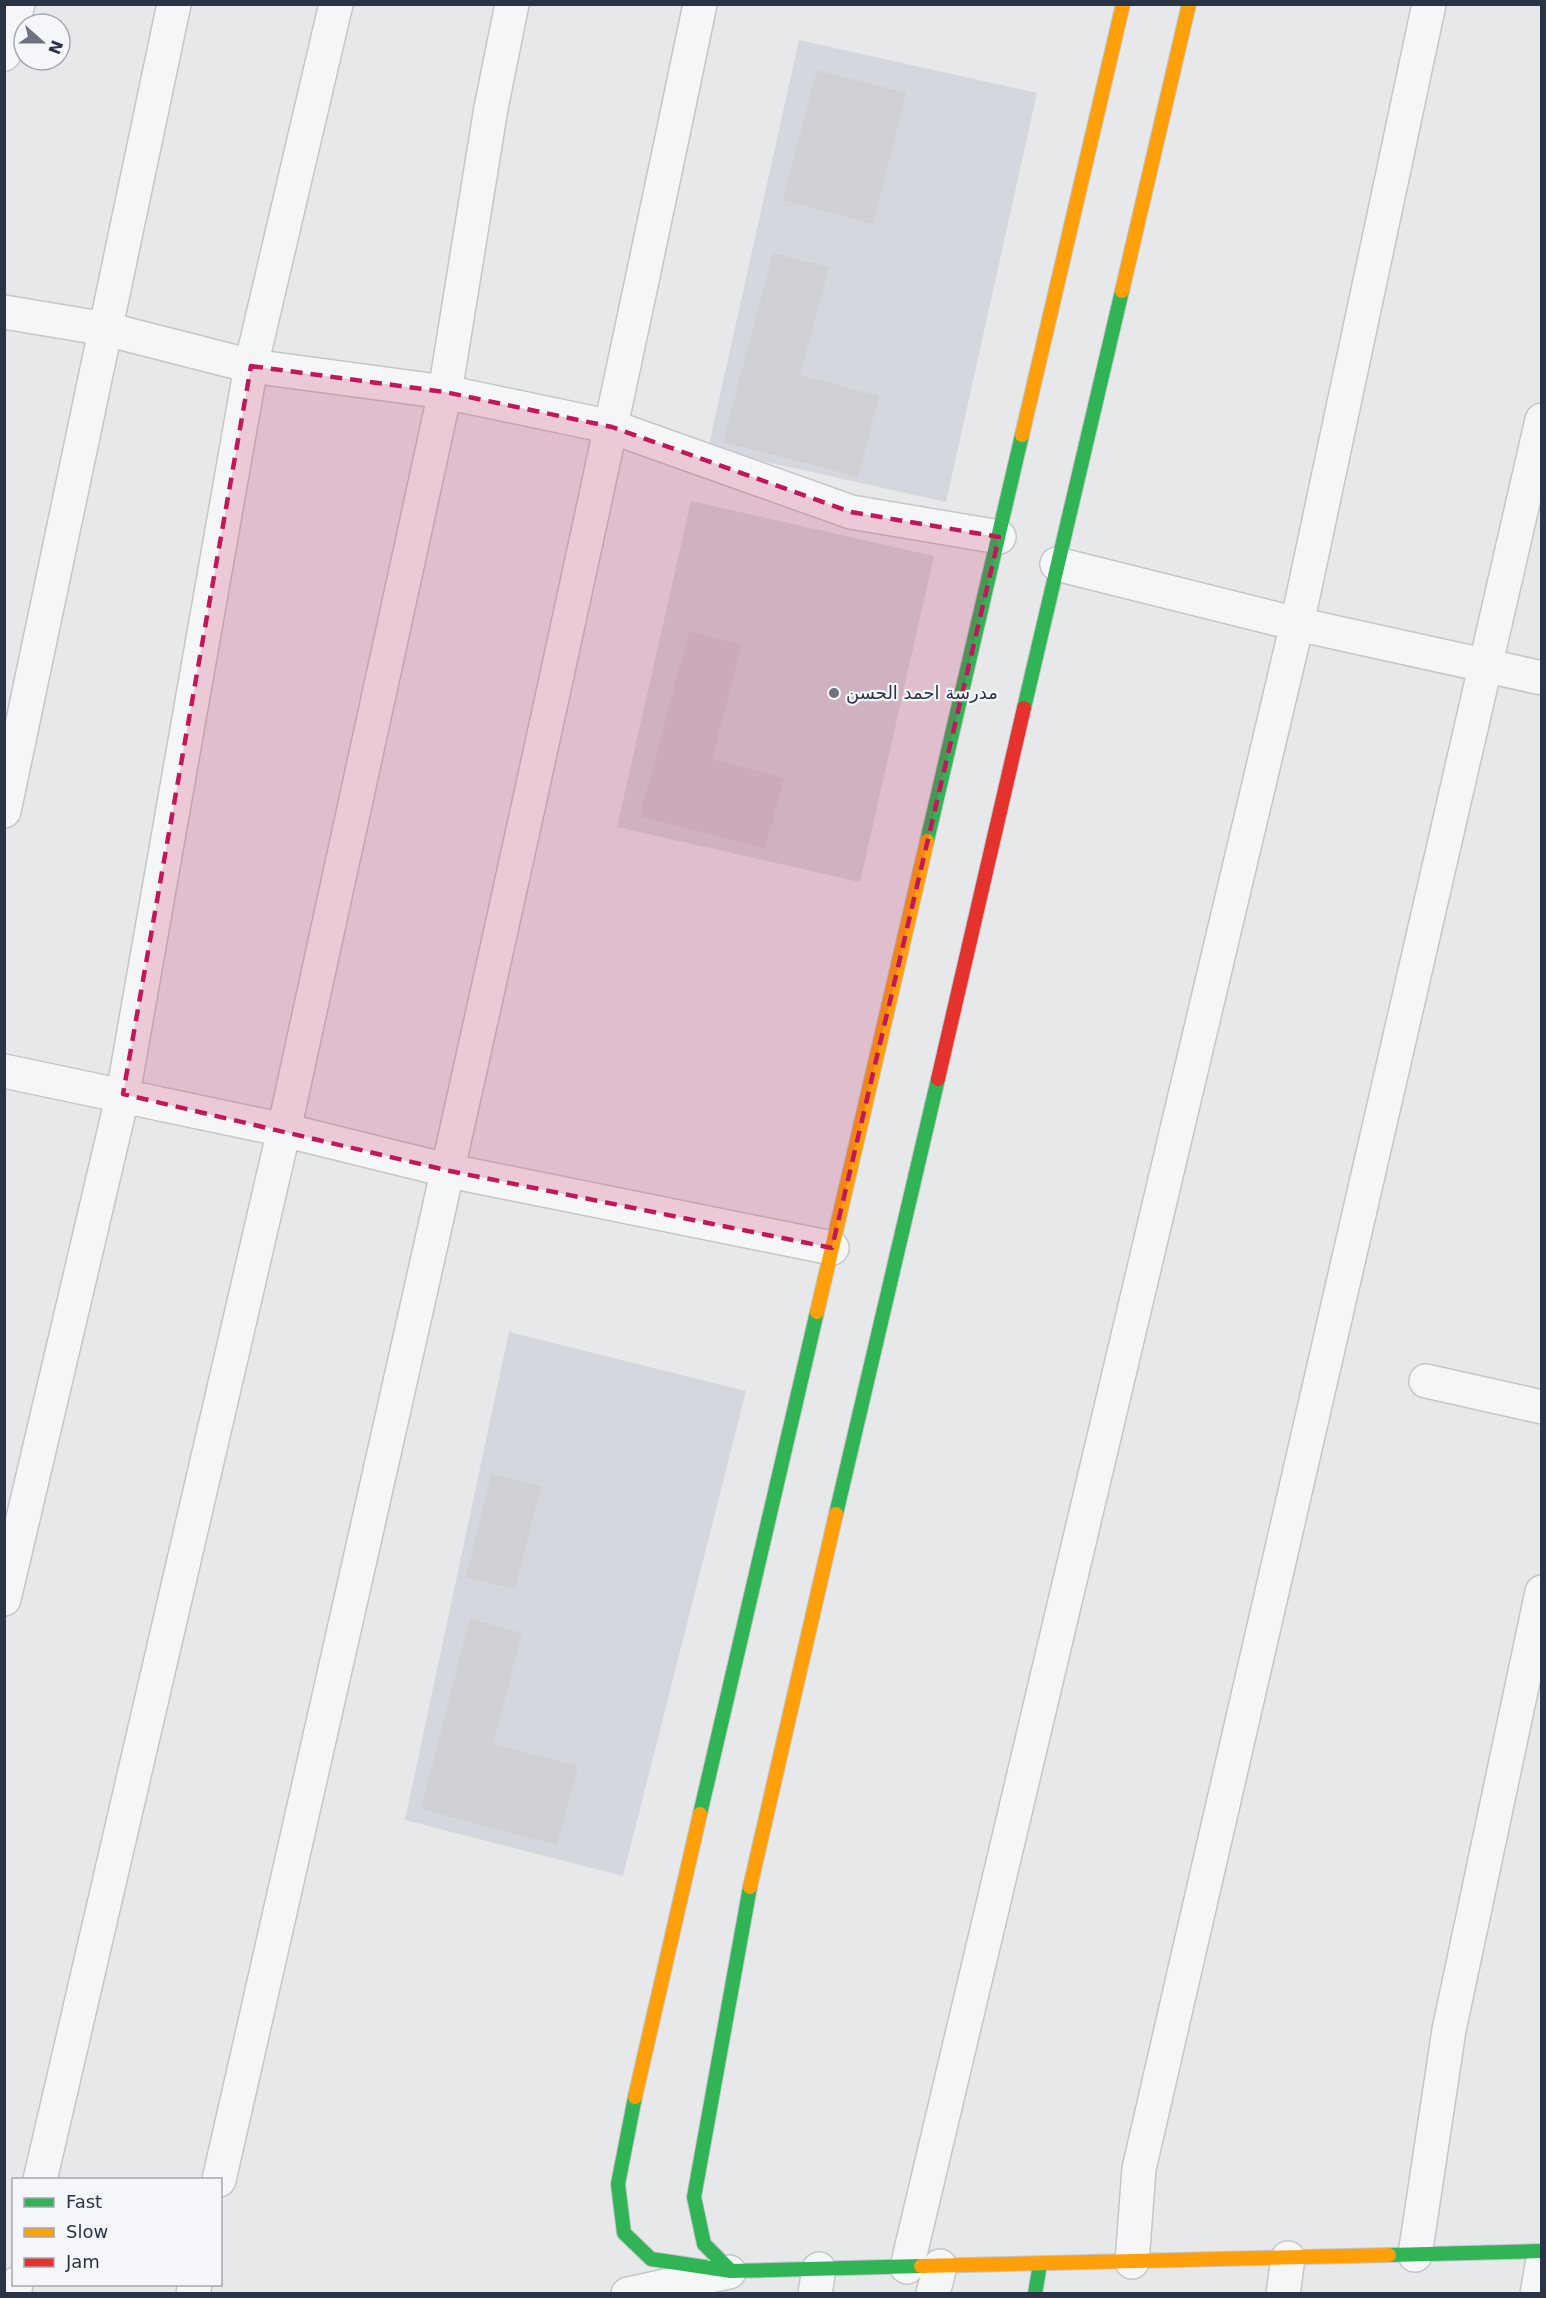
<svg xmlns="http://www.w3.org/2000/svg" width="1546" height="2298" font-family="'DejaVu Sans',Vazirmatn,sans-serif">
<style>
.built{fill:#d4d7dd}
.building{fill:#ced0d3}
.lines{fill:none;stroke-linecap:round;stroke-linejoin:round}
.street-casing{stroke:#c4c6c8;stroke-width:36}
.fast-casing{stroke:#c4c6c8;stroke-width:16}
.slow-casing{stroke:#c4c6c8;stroke-width:16}
.jam-casing{stroke:#c4c6c8;stroke-width:16}
.street{stroke:#f5f6f7;stroke-width:33}
.fast{stroke:#30b455;stroke-width:14}
.slow{stroke:#ff9f0a;stroke-width:14}
.jam{stroke:#e5322d;stroke-width:14}
.marked{fill:#c2185b;fill-opacity:0.2;stroke:#c2185b;stroke-width:4.5;stroke-dasharray:12 8;stroke-linejoin:round}
.poi-dot{fill:#6c737f;stroke:#f4f6f9;stroke-width:2}
.labels{text-anchor:middle;stroke-width:4.5;stroke-linejoin:round;paint-order:stroke}
.poi-label{font-size:18px;fill:#2b3445;stroke:#f4f6f9;text-anchor:start}
</style>
<rect width="100%" height="100%" fill="#e6e8ea"/>
<g class="built">
<polygon points="799,40 1037,93 946,502 708,449"/>
<polygon points="691,501 934,556 860,882 617,827"/>
<polygon points="509,1332 746,1391 623,1876 405,1820"/>
</g>
<g class="building">
<polygon points="817,70 906,93 873,224 783,200"/>
<polygon points="773,253 829,267 800,375 879,396 858,477 723,442"/>
<polygon points="689,631 742,645 712,759 784,778 765,849 640,816"/>
<polygon points="492,1474 541,1486 515,1589 466,1577"/>
<polygon points="470,1619 522,1633 493,1744 578,1766 557,1845 421,1809"/>
</g>
<g class="lines">
<defs>
<g id="street">
<polyline points="4,54 18,4"/>
<polyline points="4,312 106,329 251,366 445,392 612,427 851,512 999,537"/>
<polyline points="1057,564 1297,624 1542,678"/>
<polyline points="4,811 174,4"/>
<polyline points="4,1071 284,1130 450,1171 832,1248"/>
<polyline points="1426,1381 1542,1407"/>
<polyline points="4,1599 123,1094 251,366 336,4"/>
<polyline points="40,2180 284,1130 445,392 491,108 512,4"/>
<path d="M219,2180C384,1456 549,732 700,4"/>
<polyline points="1415,2255 1449,2030 1542,1592"/>
<polyline points="1132,2262 1139,2169 1542,420"/>
<polyline points="907,2267 1297,624 1429,4"/>
<polyline points="14,2294 16,2284"/>
<polyline points="193,2294 195,2284"/>
<polyline points="628,2294 729,2272"/>
<polyline points="815,2294 819,2269"/>
<polyline points="933,2294 940,2266"/>
<polyline points="1283,2294 1288,2258"/>
<polyline points="1537,2294 1542,2265"/>
</g>
<g id="fast">
<polyline points="1024,708 1122,291"/>
<polyline points="927,841 1022,435"/>
<polyline points="836,1514 938,1079"/>
<polyline points="700,1814 817,1312"/>
<polyline points="635,2097 618,2184 624,2233 651,2259 731,2271 921,2266"/>
<polyline points="1389,2255 1542,2251"/>
<polyline points="731,2271 704,2244 694,2197 750,1887"/>
<polyline points="1035,2294 1040,2264"/>
</g>
<g id="slow">
<polyline points="1122,291 1189,4"/>
<polyline points="1022,435 1123,4"/>
<polyline points="817,1312 927,841"/>
<polyline points="750,1887 836,1514"/>
<polyline points="635,2097 700,1814"/>
<polyline points="921,2266 1389,2255"/>
</g>
<polyline id="jam" points="938,1079 1024,708"/>
</defs>
<use href="#street" class="street-casing"/>
<use href="#fast" class="fast-casing"/>
<use href="#slow" class="slow-casing"/>
<use href="#jam" class="jam-casing"/>
<use href="#street" class="street"/>
<use href="#fast" class="fast"/>
<use href="#slow" class="slow"/>
<use href="#jam" class="jam"/>
</g>
<path class="marked" d="M251,366L445,392L612,427L851,512L999,537L832,1248L450,1171L123,1094Z"/>
<circle class="poi-dot" cx="834" cy="693" r="6"/>
<g class="labels">
<g class="poi-label">
<text x="846" y="699">مدرسة احمد الحسن</text>
</g>
</g>
<rect width="1546" height="2298" fill="none" stroke="#2b3445" stroke-width="12"/>
<rect x="12" y="2178" width="210" height="108" fill="#f4f6f9" stroke="#a4a8b1" stroke-width="1.5"/>
<rect x="24" y="2198" width="30" height="9" fill="#30b455" stroke="#a4a8b1" stroke-width="1.5"/>
<text x="66" y="2208" font-size="18" fill="#2b3445">Fast</text>
<rect x="24" y="2228" width="30" height="9" fill="#ff9f0a" stroke="#a4a8b1" stroke-width="1.5"/>
<text x="66" y="2238" font-size="18" fill="#2b3445">Slow</text>
<rect x="24" y="2258" width="30" height="9" fill="#e5322d" stroke="#a4a8b1" stroke-width="1.5"/>
<text x="66" y="2268" font-size="18" fill="#2b3445">Jam</text>
<g transform="translate(42 42) rotate(111)"><circle r="28" fill="#f4f6f9" stroke="#a4a8b1" stroke-width="1.5"/>
<path d="M0-4.5L10 22L0 15L-10 22Z" fill="#6c737f"/>
<text y="-9" font-size="16" font-weight="bold" text-anchor="middle" fill="#2b3445">N</text>
</g>
</svg>
